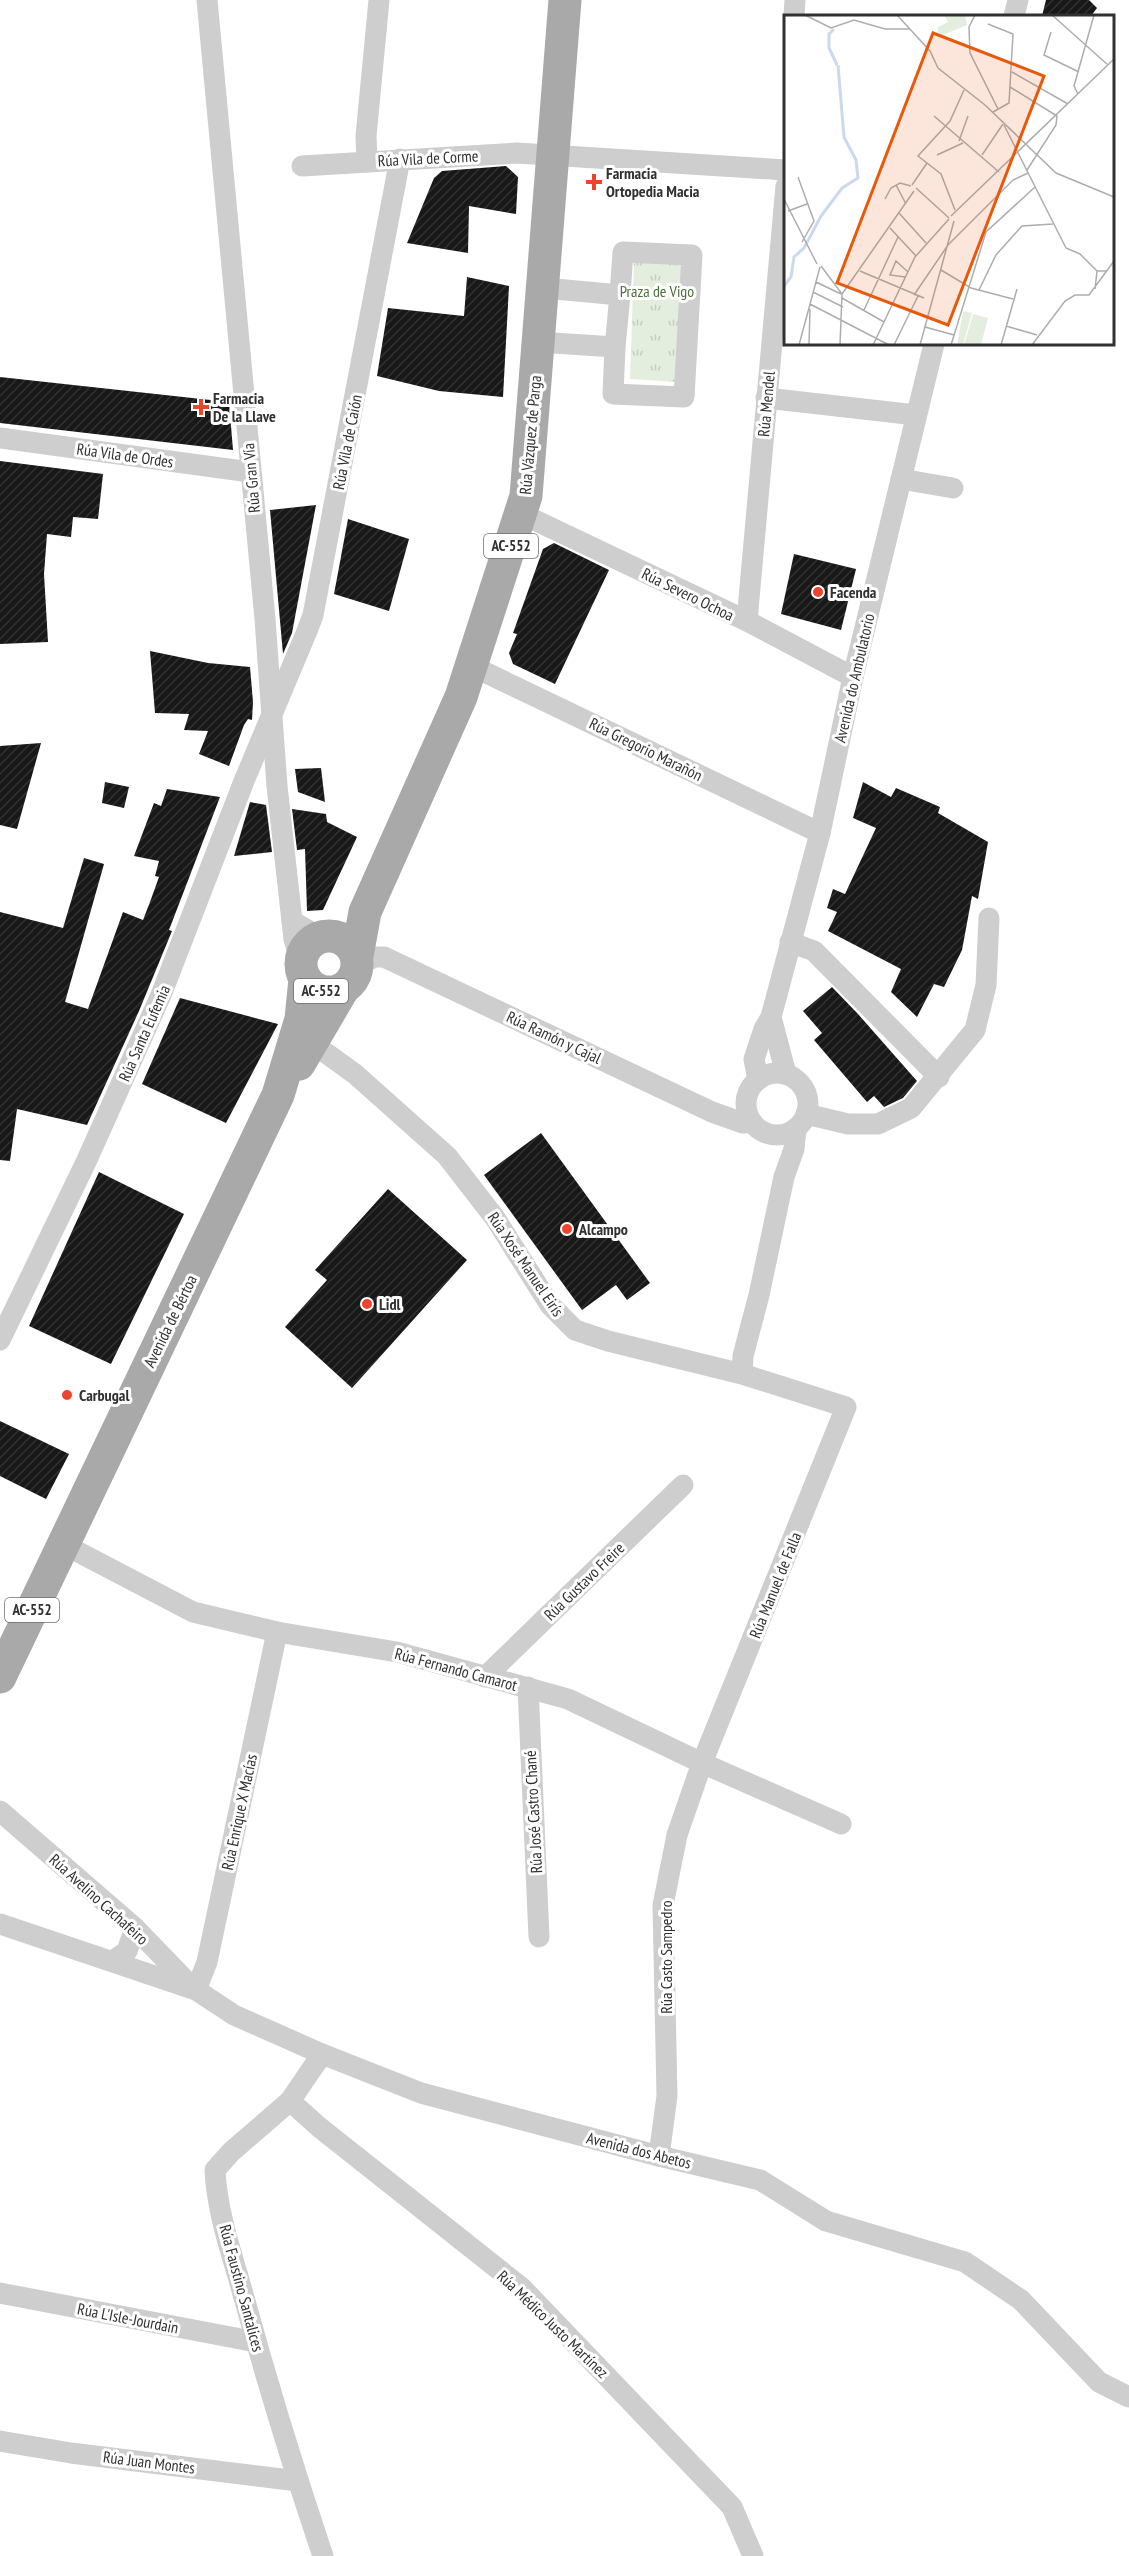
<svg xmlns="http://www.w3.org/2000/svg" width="1129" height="2556" font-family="'PT Sans Narrow',sans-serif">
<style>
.park{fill:url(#park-tufts)}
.building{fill:url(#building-hatch)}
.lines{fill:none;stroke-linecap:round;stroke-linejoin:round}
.minor{stroke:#cecece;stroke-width:21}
.primary{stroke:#a9a9a9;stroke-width:33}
.poi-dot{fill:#ee442d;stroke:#fff;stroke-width:2}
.labels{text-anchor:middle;stroke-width:6;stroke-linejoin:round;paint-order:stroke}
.shield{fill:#fff;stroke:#6f6f6f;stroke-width:1.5}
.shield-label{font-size:15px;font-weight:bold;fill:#313131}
.street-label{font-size:16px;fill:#313131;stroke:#fff}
.poi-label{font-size:16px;font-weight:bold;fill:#313131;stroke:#fff;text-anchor:start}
.park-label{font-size:16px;fill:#4a6f3b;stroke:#fff}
.inset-river{fill:none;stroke:#cad9ee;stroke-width:3}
.inset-road{fill:none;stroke:#adadad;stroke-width:1.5}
.view{fill:#e8590c;fill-opacity:0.15;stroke:#e8590c;stroke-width:3}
.inset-edge{fill:none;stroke:#313131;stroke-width:3}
</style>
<defs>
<pattern id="park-tufts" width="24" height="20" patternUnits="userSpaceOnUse" patternTransform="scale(1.5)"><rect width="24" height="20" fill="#e4eedf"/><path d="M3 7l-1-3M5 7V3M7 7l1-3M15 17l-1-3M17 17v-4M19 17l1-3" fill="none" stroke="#c4cdc0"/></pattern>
<pattern id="building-hatch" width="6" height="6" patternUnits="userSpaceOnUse" patternTransform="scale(1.5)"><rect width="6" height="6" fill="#181818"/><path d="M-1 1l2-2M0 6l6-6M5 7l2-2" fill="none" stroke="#313131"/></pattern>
</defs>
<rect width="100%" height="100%" fill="#fff"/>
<polygon class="park" points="634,260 682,261 678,382 630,379"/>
<g class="building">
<polygon points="1046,0 1089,0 1097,8 1091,16 1042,16"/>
<polygon points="506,166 518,177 516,214 469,206 468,253 407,243 434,178 442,171"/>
<polygon points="467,277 509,286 503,397 439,391 377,376 388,308 464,316"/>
<polygon points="0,377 229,402 233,450 0,423"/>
<polygon points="0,461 103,474 98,519 73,517 71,537 47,534 44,574 48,642 0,644"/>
<polygon points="316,505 292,633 283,654 270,510"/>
<polygon points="348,519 409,539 389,611 334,594"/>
<polygon points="554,543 609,570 555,684 513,664 509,653 517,634 513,633 543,549"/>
<polygon points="794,554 856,569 841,630 781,614"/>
<polygon points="150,651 208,663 250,667 253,702 252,720 248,719 244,725 229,766 199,754 208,731 184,730 189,714 155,713"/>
<polygon points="41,743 17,829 0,825 0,746"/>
<polygon points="321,768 325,802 298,792 295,769"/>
<polygon points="105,782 129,787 124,808 102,803"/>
<polygon points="863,782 891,797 896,788 940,807 938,813 988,842 978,899 972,896 962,950 944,987 934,984 917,1017 891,992 901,969 828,931 837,912 827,908 833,889 845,894 876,828 853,818"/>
<polygon points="167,789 220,797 169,930 172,931 139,1011 87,1125 17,1109 10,1161 0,1160 0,912 63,928 84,858 104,864 65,1002 88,1009 123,912 143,920 150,902 159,877 155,876 159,861 134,856 154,803 161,806"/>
<polygon points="250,802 266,805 272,852 234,856"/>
<polygon points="292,809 326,814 327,822 357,837 323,910 307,911 305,849 297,850"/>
<polygon points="832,987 858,1014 917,1081 903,1098 884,1107 874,1096 867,1102 814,1040 822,1033 803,1011"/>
<polygon points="180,998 278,1024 226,1123 142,1084"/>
<polygon points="541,1133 650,1283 627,1300 616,1285 582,1310 484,1175"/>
<polygon points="99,1172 184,1214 111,1364 29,1326"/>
<polygon points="388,1189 467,1260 352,1388 285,1327 327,1280 315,1270"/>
<polygon points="0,1421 69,1454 46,1499 0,1476"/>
</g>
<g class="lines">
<g class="minor">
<polyline points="207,0 265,619 277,786 294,939 301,963"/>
<polyline points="794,16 795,0"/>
<polyline points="1014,16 1018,0"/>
<polyline points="367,162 366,136 379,0"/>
<polyline points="302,166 517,153 786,170"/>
<polyline points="538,342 615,347 613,394 684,397 692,255 623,252 620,295 544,288"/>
<polyline points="615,347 620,295"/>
<polyline points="766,398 916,415"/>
<polyline points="0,438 250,472"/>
<polyline points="901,479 953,488"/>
<polyline points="522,514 747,621 853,677"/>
<polyline points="747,621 786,186"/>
<polyline points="472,666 820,833"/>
<polyline points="292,921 320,937"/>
<polyline points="790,942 814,951 939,1077"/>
<polyline points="358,966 374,957 384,957 712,1112 743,1123 752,1122"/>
<polyline points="771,1017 786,1074"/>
<polyline points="326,1053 355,1074 447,1156 495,1218 550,1305 575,1330 608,1341 742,1374 846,1407 702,1763 677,1835 663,1905 667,2096 659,2156"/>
<circle cx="777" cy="1104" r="31"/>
<polyline points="758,1080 754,1059 764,1029 771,1017 820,833 853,677 934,344"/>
<polyline points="806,1114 848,1124 878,1124 911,1108 975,1030 986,985 989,918"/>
<polyline points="0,1340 86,1162 161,995 244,781 307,631 313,615 400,159"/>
<polyline points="742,1374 743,1356 759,1295 784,1177 794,1149 796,1128"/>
<polyline points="63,1544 193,1612 277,1632 397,1652 568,1699 702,1763 841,1824"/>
<polyline points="485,1677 683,1485"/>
<polyline points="528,1687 539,1937"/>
<polyline points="0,1811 135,1928 191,1986"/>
<polyline points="0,1924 196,1990 234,2015 322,2054 421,2093 659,2156 760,2180 826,2221 965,2262 1021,2300 1099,2382 1129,2397"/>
<polyline points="113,1961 127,1951 135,1928"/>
<polyline points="196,1990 207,1962 277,1632"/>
<path d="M322,2054L290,2101L231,2152L215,2170C217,2213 232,2254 243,2294C267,2382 294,2470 323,2556"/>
<polyline points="290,2101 319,2127 522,2288 732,2507 753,2556"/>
<polyline points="0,2293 256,2342"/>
<polyline points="0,2441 71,2453 298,2481"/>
</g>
<g class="primary">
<circle cx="329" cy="964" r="28"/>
<polyline points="357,956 365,912 461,697 526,496 565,0"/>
<polyline points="299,1064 343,989"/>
<polyline points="0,1677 278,1095 301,1019 305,979"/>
</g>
</g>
<g class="poi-dot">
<path d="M591 173h6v6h6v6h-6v6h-6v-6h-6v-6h6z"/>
<path d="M198 398h6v6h6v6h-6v6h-6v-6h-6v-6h6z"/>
<circle cx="818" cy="592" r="6"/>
<circle cx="567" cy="1229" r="6"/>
<circle cx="367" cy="1304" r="6"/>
<circle cx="67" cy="1395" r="6"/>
</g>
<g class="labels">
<g class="shield">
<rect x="484" y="534" width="54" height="24" rx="4.5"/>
<rect x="294" y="979" width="54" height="24" rx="4.5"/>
<rect x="5" y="1598" width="54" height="24" rx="4.5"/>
</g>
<g class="shield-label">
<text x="511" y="551">AC-552</text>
<text x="321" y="996">AC-552</text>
<text x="32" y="1615">AC-552</text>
</g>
<g class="street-label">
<text transform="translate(428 158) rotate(-3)" y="6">Rúa Vila de Corme</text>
<text transform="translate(766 404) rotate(-85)" y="6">Rúa Mendel</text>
<text transform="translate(530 435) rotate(-85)" y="6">Rúa Vázquez de Parga</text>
<text transform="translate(347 442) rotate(-79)" y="6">Rúa Vila de Caión</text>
<text transform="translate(125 455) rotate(8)" y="6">Rúa Vila de Ordes</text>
<text transform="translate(251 478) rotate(-95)" y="6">Rúa Gran Vía</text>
<text transform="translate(688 594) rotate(26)" y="6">Rúa Severo Ochoa</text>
<text transform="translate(854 678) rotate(-77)" y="6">Avenida do Ambulatorio</text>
<text transform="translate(646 749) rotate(26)" y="6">Rúa Gregorio Marañón</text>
<text transform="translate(144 1033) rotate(-66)" y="6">Rúa Santa Eufemia</text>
<text transform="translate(554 1037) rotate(25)" y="6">Rúa Ramón y Cajal</text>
<text transform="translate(526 1264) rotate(56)" y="6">Rúa Xosé Manuel Eirís</text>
<text transform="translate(170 1321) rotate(-64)" y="6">Avenida de Bértoa</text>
<text transform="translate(584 1581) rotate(-44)" y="6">Rúa Gustavo Freire</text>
<text transform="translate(775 1585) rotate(-68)" y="6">Rúa Manuel de Falla</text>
<text transform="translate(456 1669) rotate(15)" y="6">Rúa Fernando Camarot</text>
<text transform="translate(239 1812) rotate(-78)" y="6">Rúa Enrique X Macías</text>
<text transform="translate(533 1812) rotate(-93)" y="6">Rúa José Castro Chané</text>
<text transform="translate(99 1899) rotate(42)" y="6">Rúa Avelino Cachafeiro</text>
<text transform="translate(666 1957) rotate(-90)" y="6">Rúa Casto Sampedro</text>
<text transform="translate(639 2150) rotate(14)" y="6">Avenida dos Abetos</text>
<text transform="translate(242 2288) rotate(75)" y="6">Rúa Faustino Santalices</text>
<text transform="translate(128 2318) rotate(11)" y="6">Rúa L'Isle-Jourdain</text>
<text transform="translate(553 2324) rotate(44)" y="6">Rúa Médico Justo Martínez</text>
<text transform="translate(149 2462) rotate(7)" y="6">Rúa Juan Montes</text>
</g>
<g class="poi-label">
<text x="606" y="179">Farmacia<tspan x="606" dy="18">Ortopedia Macia</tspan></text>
<text x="213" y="404">Farmacia<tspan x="213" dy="18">De la Llave</tspan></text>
<text x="830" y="598">Facenda</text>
<text x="579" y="1235">Alcampo</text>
<text x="379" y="1310">Lidl</text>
<text x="79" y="1401">Carbugal</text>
</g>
<g class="park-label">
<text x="657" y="297">Praza de Vigo</text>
</g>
</g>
<g transform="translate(784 15)">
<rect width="330" height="330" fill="#fff"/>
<path d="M160,0H181L183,10L154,22V12L164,7Z" fill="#e4eedf"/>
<path d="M179,296L188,298L179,330H173Z" fill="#e4eedf"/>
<path d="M189,299L204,303L197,330H180Z" fill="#e4eedf"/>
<path class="inset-river" d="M50,14L45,19V33L53,50M0,271L7,262L10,242L20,233L37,201L58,173L74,163L72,145L60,122L54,50"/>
<path class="inset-road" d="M21,0L47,13L70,5L101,14H125M113,0L146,36L154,53L201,90L272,158L330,182M191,0L185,12L186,38L214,94M268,0L324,50M204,9L229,19L225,88L209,97M267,17L260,40L295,57M228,57L284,89M226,72L273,101L272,110L243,155M294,79L290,71L310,0M150,101L215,157M220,110L282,233L296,239L313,256M175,126L184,101M153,140L179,128M198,140L219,109M14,162L30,206L18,227M112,170L122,189M128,170L143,148M132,173L165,203M0,184L33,249M101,184L107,173L116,168L127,171M171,195L157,159L134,141L166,106L180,75M4,196L23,189M115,198L142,228M167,201L330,44M106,213L132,241M37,251L58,279L56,330M157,255L187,273L229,284M76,256L140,283M121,262L106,260L112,246L124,257M32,267L57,279M311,274L313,256H322M195,275L212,240L238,211L269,209M29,277L59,292M58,279L130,176M130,280L164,230L229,165L244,158M58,283L100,307M26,289L105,330M80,295L114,222M222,311L253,320M141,312L170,320M15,330L36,252M25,330L26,294M89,330L131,242L165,204M110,330L134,281M136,330L170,206M167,330L202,217L251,172M217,330L233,274M248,330L281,286L291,280H305L330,246"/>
<path class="view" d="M149,18L260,61L164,310L53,268Z"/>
<rect width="330" height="330" class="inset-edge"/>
</g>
</svg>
